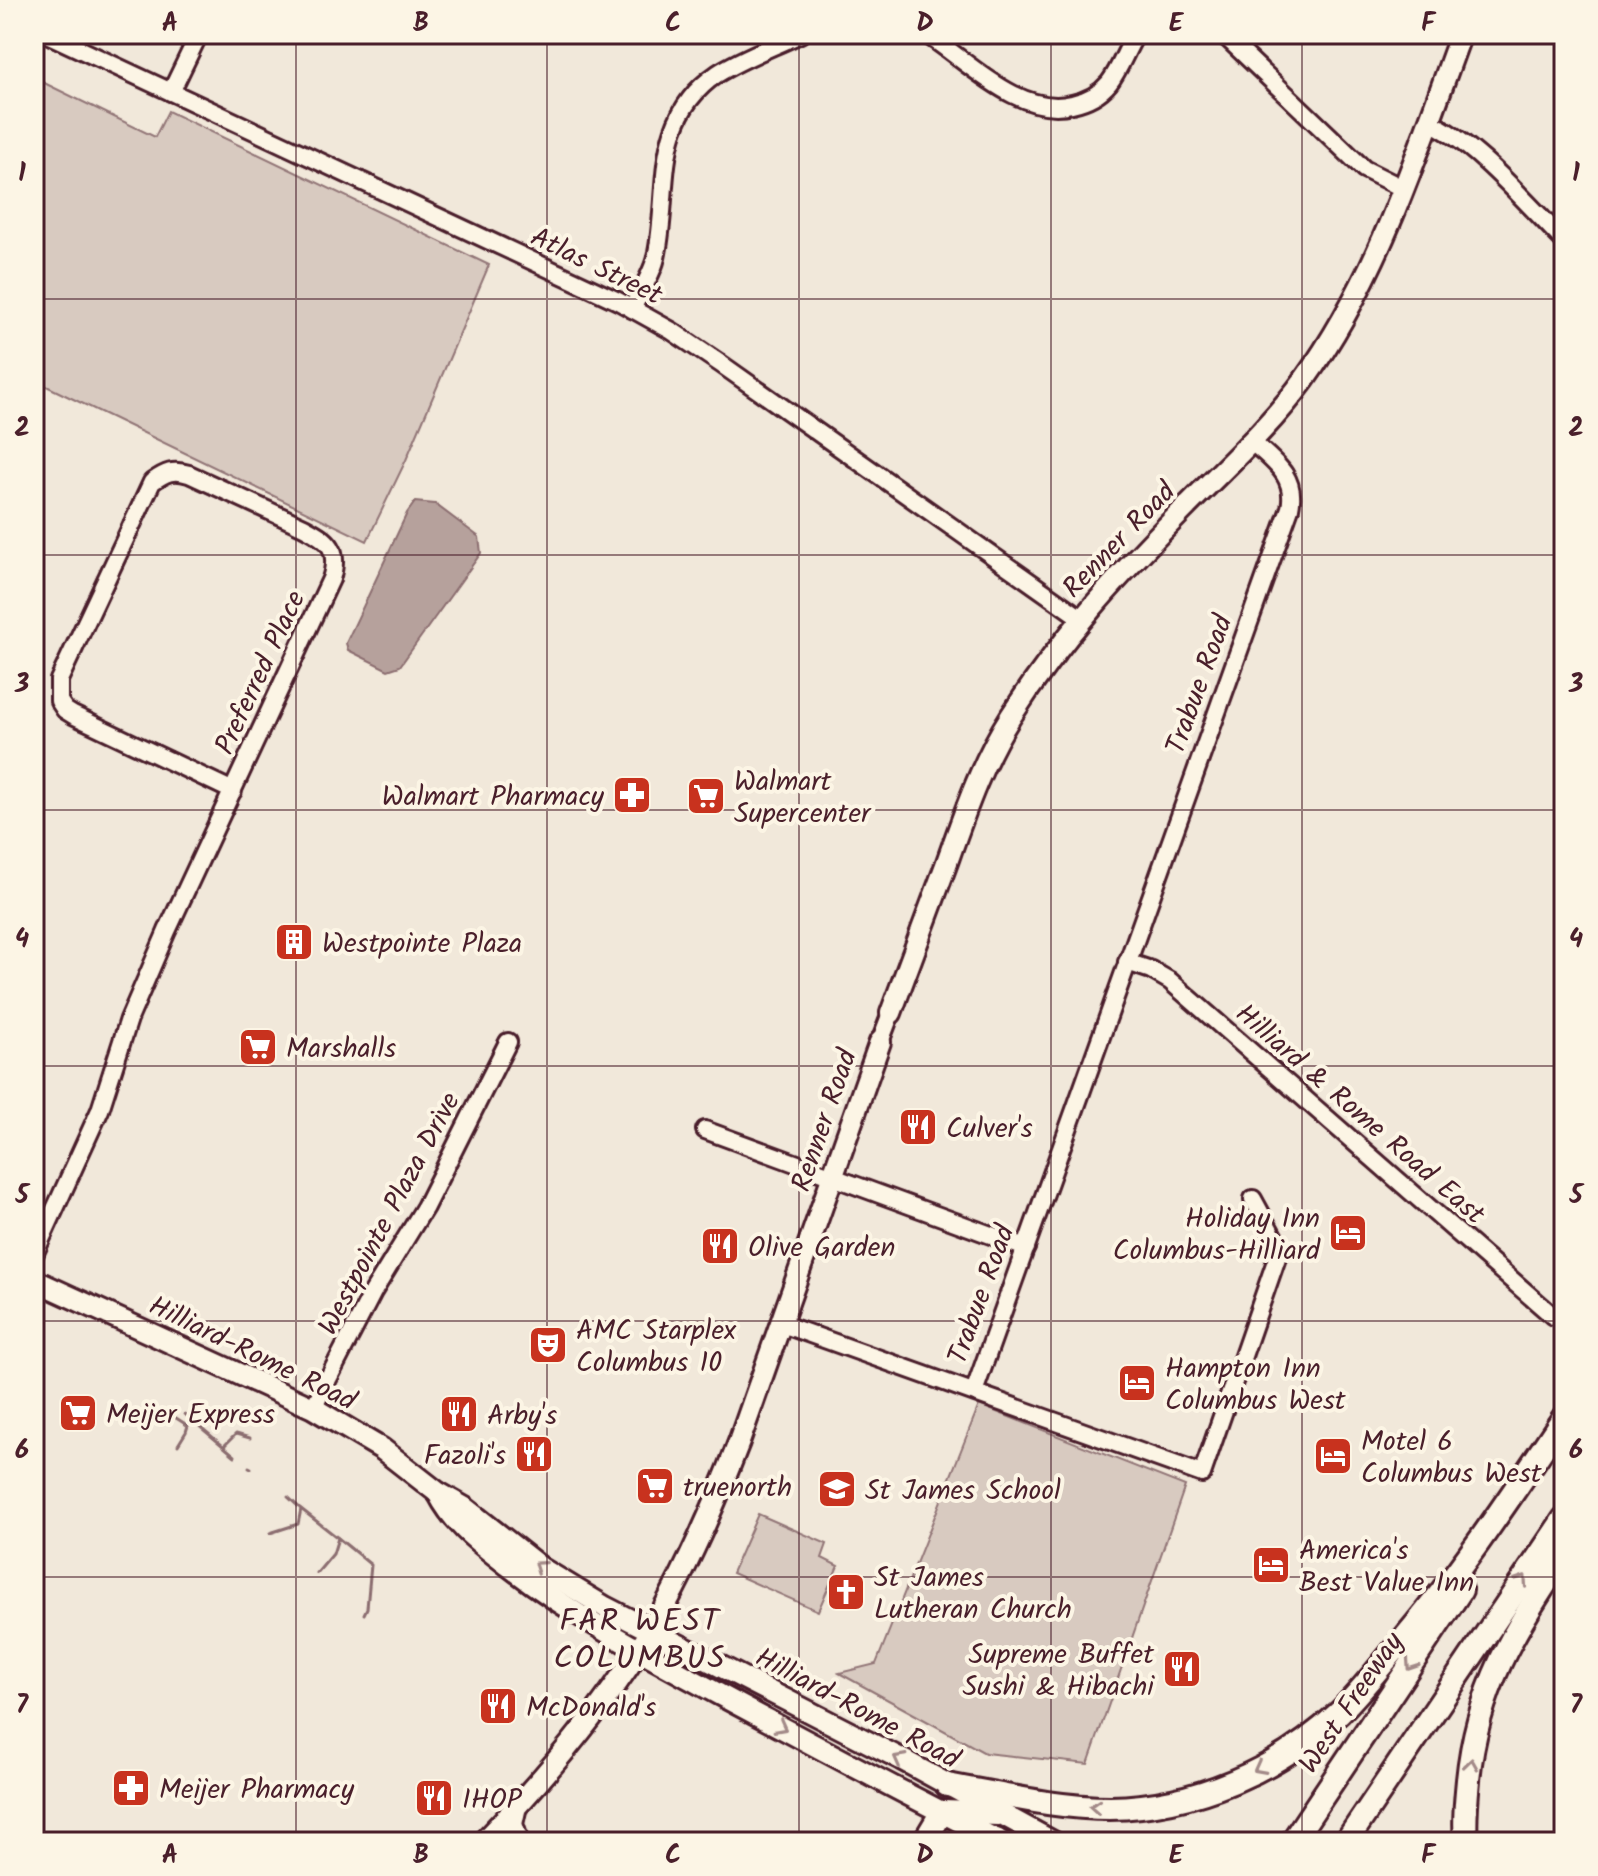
<svg xmlns="http://www.w3.org/2000/svg" width="1598" height="1876" font-family="Kalam,sans-serif">
<style>
.green{fill:#d8cac0;stroke:#917476;stroke-width:2}
.water{fill:#b6a19c;stroke:#8b6d6f;stroke-width:2}
.lines{fill:none;stroke-linecap:round;stroke-linejoin:round}
.stream{stroke:#8b6d6f;stroke-width:3}
.minor-casing{stroke:#4a1f2b;stroke-width:22}
.major-casing{stroke:#4a1f2b;stroke-width:26}
.highway-casing{stroke:#4a1f2b;stroke-width:28}
.minor{stroke:#fcf5e5;stroke-width:16}
.major{stroke:#fcf5e5;stroke-width:20}
.highway{stroke:#fcf5e5;stroke-width:22}
.oneway{stroke:#a38a88}
.grid{fill:none;stroke:#4a1f2b;stroke-width:2;stroke-opacity:0.55}
.labels{text-anchor:middle;stroke-width:8;stroke-linejoin:round;paint-order:stroke}
.street-label{font-size:28px;fill:#4a1f2b;stroke:#fcf5e5}
.poi-label{font-size:28px;fill:#4a1f2b;stroke:#fcf5e5;text-anchor:start}
.quarter-label{font-size:32px;letter-spacing:2px;fill:#4a1f2b;stroke:#fcf5e5}
.neatline{fill:none;stroke:#4a1f2b;stroke-width:3}
.grid-label{font-size:26px;text-anchor:middle;font-weight:bold;fill:#4a1f2b}
</style>
<rect width="100%" height="100%" fill="#f1e8da"/>
<filter id="ink" filterUnits="userSpaceOnUse"><feTurbulence type="fractalNoise" baseFrequency=".0125" numOctaves="2"/><feDisplacementMap in="SourceGraphic" scale="16" xChannelSelector="R" yChannelSelector="G"/><feConvolveMatrix kernelMatrix="1 2 1 2 8 2 1 2 1" color-interpolation-filters="sRGB"/></filter>
<g filter="url(#ink)">
<g class="green">
<polygon points="34,78 155,137 168,111 489,265 406,460 367,541 34,380"/>
<polygon points="979,1405 1185,1486 1088,1764 985,1753 839,1673 876,1664"/>
<polygon points="758,1514 827,1544 822,1558 838,1566 818,1611 732,1573"/>
</g>
<polygon class="water" points="415,502 435,504 479,537 481,553 400,666 388,670 348,650 346,643 407,513"/>
<g class="lines">
<g class="stream">
<polyline points="185,1414 235,1456"/>
<polyline points="173,1416 187,1425"/>
<polyline points="178,1445 186,1432 190,1419"/>
<polyline points="224,1446 236,1434 250,1438"/>
<polyline points="249,1467 251,1468"/>
<polyline points="301,1509 338,1538 333,1554 317,1573"/>
<polyline points="270,1533 298,1524 301,1509 288,1497"/>
<polyline points="338,1538 371,1565 367,1608 364,1614"/>
</g>
<defs>
<g id="minor">
<polyline points="47,34 618,301 672,331 721,364 1081,618"/>
<path d="M926,34C968,61 1019,117 1072,104C1086,101 1100,94 1109,83C1120,69 1126,50 1136,34"/>
<polyline points="1223,34 1364,169 1402,188"/>
<polyline points="171,92 199,34"/>
<path d="M1429,122C1475,142 1527,204 1564,241"/>
<path d="M632,309C640,292 654,272 657,253C670,187 652,118 717,74C742,58 773,47 800,34"/>
<polyline points="1127,962 1151,970 1170,981 1553,1316"/>
<polyline points="880,1042 891,1013"/>
<polyline points="705,1130 1026,1248"/>
<path d="M34,1255L100,1110L129,1019L167,931L331,579C340,549 330,541 304,527L189,474C173,469 166,472 152,482L59,680V701L65,710L73,715L233,791"/>
<polyline points="782,1324 1202,1474 1278,1255 1277,1243 1253,1199"/>
<path d="M974,1392L1290,508C1297,476 1273,461 1251,441"/>
<polyline points="313,1408 373,1292 425,1207 508,1042"/>
</g>
<g id="major">
<path d="M891,1013C910,963 928,914 946,865C964,814 982,761 1011,716C1061,638 1116,578 1181,512C1223,469 1269,428 1304,380C1379,276 1417,153 1461,34"/>
<polyline points="34,1280 313,1408 382,1449 437,1492 465,1508 541,1568 605,1607 901,1759 1053,1842"/>
<path d="M438,1493C455,1526 480,1543 509,1566C580,1621 659,1662 737,1704C825,1751 912,1798 1001,1842"/>
<polyline points="516,1806 512,1824 518,1842"/>
<path d="M483,1842C538,1785 595,1718 638,1652C678,1589 712,1512 739,1442L880,1042"/>
</g>
<g id="highway">
<path d="M947,1785C1000,1794 1056,1808 1110,1808C1194,1807 1279,1770 1340,1712C1360,1692 1378,1669 1396,1648C1459,1575 1511,1496 1564,1417"/>
<polyline points="924,1842 942,1812 998,1814"/>
<polyline points="988,1842 996,1840"/>
<polyline points="1292,1842 1461,1590"/>
<polyline points="1346,1842 1564,1519"/>
<path d="M1466,1842C1464,1821 1466,1801 1468,1780C1477,1688 1514,1631 1564,1555"/>
</g>
</defs>
<use href="#minor" class="minor-casing"/>
<use href="#major" class="major-casing"/>
<use href="#highway" class="highway-casing"/>
<use href="#minor" class="minor"/>
<use href="#major" class="major"/>
<use href="#highway" class="highway"/>
</g>
<defs><path id="oneway-chevron" d="M-2-3.5L2.5 0L-2 3.5" fill="none" stroke-width="1.6" stroke-linecap="round" stroke-linejoin="round" transform="scale(2)"/></defs>
<g class="oneway">
<use href="#oneway-chevron" transform="translate(539 1566) rotate(-145)"/>
<use href="#oneway-chevron" transform="translate(1522 1580) rotate(-56)"/>
<use href="#oneway-chevron" transform="translate(1411 1665) rotate(124)"/>
<use href="#oneway-chevron" transform="translate(781 1727) rotate(28)"/>
<use href="#oneway-chevron" transform="translate(899 1759) rotate(-152)"/>
<use href="#oneway-chevron" transform="translate(1471 1764) rotate(-82)"/>
<use href="#oneway-chevron" transform="translate(1259 1768) rotate(152)"/>
<use href="#oneway-chevron" transform="translate(1095 1807) rotate(-176)"/>
</g>
</g>
<path class="grid" d="M296,34V1842M547,34V1842M799,34V1842M1051,34V1842M1302,34V1842M34,299H1564M34,555H1564M34,810H1564M34,1066H1564M34,1321H1564M34,1577H1564"/>
<defs>
<symbol id="pharmacy-square" viewBox="-11 -11 22 22"><rect x="-9" y="-9" width="18" height="18" rx="4" fill="#c8321e" stroke="#fcf5e5"/><path d="M-2-6h4v4h4v4h-4v4h-4v-4h-4v-4h4Z" fill="#fff"/></symbol>
<symbol id="supermarket-square" viewBox="-11 -11 22 22"><rect x="-9" y="-9" width="18" height="18" rx="4" fill="#c8321e" stroke="#fcf5e5"/><path d="M-6-5.5h2.5l.6 2H6L4.5 2H-2.5L-4.4-4H-6ZM-1.5 3.2a1.3 1.3 0 1 0 .1 0ZM3 3.2a1.3 1.3 0 1 0 .1 0Z" fill="#fff"/></symbol>
<symbol id="building-square" viewBox="-11 -11 22 22"><rect x="-9" y="-9" width="18" height="18" rx="4" fill="#c8321e" stroke="#fcf5e5"/><path d="M-4-6H4V6H1V3H-1V6H-4ZM-2.5-4.3h1.7v1.8h-1.7ZM.8-4.3h1.7v1.8H.8ZM-2.5-1h1.7V.8h-1.7ZM.8-1h1.7V.8H.8Z" fill="#fff"/></symbol>
<symbol id="restaurant-square" viewBox="-11 -11 22 22"><rect x="-9" y="-9" width="18" height="18" rx="4" fill="#c8321e" stroke="#fcf5e5"/><path d="M-5-6h1v4h1v-4h1v4h1v-4h1v5L-1.5 .5V6h-2V.5L-5-1ZM5-6V6H3V1.5H1.5Q1.5-4 5-6Z" fill="#fff"/></symbol>
<symbol id="hotel-square" viewBox="-11 -11 22 22"><rect x="-9" y="-9" width="18" height="18" rx="4" fill="#c8321e" stroke="#fcf5e5"/><path d="M-6-4.5h1.5V1H6V5H4.5V3h-9V5H-6ZM-4 0a1.8 1.8 0 1 1 3.6 0ZM.5 0V-2.5h3Q6-2.5 6 0Z" fill="#fff"/></symbol>
<symbol id="theatre-square" viewBox="-11 -11 22 22"><rect x="-9" y="-9" width="18" height="18" rx="4" fill="#c8321e" stroke="#fcf5e5"/><path d="M-5-5.5Q0-4 5-5.5V0Q5 5 0 6Q-5 5-5 0ZM-3.3-2.5H-1v1.5H-3.3ZM1-2.5H3.3v1.5H1ZM-2.8 1Q0 5.5 2.8 1Z" fill="#fff"/></symbol>
<symbol id="school-square" viewBox="-11 -11 22 22"><rect x="-9" y="-9" width="18" height="18" rx="4" fill="#c8321e" stroke="#fcf5e5"/><path d="M0-5L7-2L0 1L-7-2ZM-4 1L0 2.5L4 1V4Q0 6-4 4Z" fill="#fff"/></symbol>
<symbol id="church-square" viewBox="-11 -11 22 22"><rect x="-9" y="-9" width="18" height="18" rx="4" fill="#c8321e" stroke="#fcf5e5"/><path d="M-1.2-6h2.4v3.5h3.3v2.4h-3.3V6h-2.4V-.1h-3.3v-2.4h3.3Z" fill="#fff"/></symbol>
</defs>
<g fill-rule="evenodd">
<use href="#pharmacy-square" x="610" y="773" width="44" height="44"/>
<use href="#supermarket-square" x="684" y="774" width="44" height="44"/>
<use href="#building-square" x="272" y="920" width="44" height="44"/>
<use href="#supermarket-square" x="236" y="1025" width="44" height="44"/>
<use href="#restaurant-square" x="896" y="1105" width="44" height="44"/>
<use href="#hotel-square" x="1326" y="1211" width="44" height="44"/>
<use href="#restaurant-square" x="698" y="1224" width="44" height="44"/>
<use href="#theatre-square" x="526" y="1323" width="44" height="44"/>
<use href="#hotel-square" x="1115" y="1361" width="44" height="44"/>
<use href="#supermarket-square" x="56" y="1391" width="44" height="44"/>
<use href="#restaurant-square" x="437" y="1392" width="44" height="44"/>
<use href="#restaurant-square" x="512" y="1432" width="44" height="44"/>
<use href="#hotel-square" x="1311" y="1434" width="44" height="44"/>
<use href="#supermarket-square" x="633" y="1464" width="44" height="44"/>
<use href="#school-square" x="815" y="1467" width="44" height="44"/>
<use href="#hotel-square" x="1249" y="1543" width="44" height="44"/>
<use href="#church-square" x="824" y="1570" width="44" height="44"/>
<use href="#restaurant-square" x="1160" y="1647" width="44" height="44"/>
<use href="#restaurant-square" x="476" y="1684" width="44" height="44"/>
<use href="#pharmacy-square" x="109" y="1766" width="44" height="44"/>
<use href="#restaurant-square" x="412" y="1776" width="44" height="44"/>
</g>
<g class="labels">
<g class="street-label">
<text transform="translate(597 265) rotate(26)" y="10">Atlas Street</text>
<text transform="translate(1118 539) rotate(-46)" y="10">Renner Road</text>
<text transform="translate(259 672) rotate(-65)" y="10">Preferred Place</text>
<text transform="translate(1198 684) rotate(-70)" y="10">Trabue Road</text>
<text transform="translate(1361 1113) rotate(41)" y="10">Hilliard &amp; Rome Road East</text>
<text transform="translate(823 1120) rotate(-71)" y="10">Renner Road</text>
<text transform="translate(388 1213) rotate(-62)" y="10">Westpointe Plaza Drive</text>
<text transform="translate(980 1294) rotate(-70)" y="10">Trabue Road</text>
<text transform="translate(253 1352) rotate(26)" y="10">Hilliard-Rome Road</text>
<text transform="translate(1350 1702) rotate(-56)" y="10">West Freeway</text>
<text transform="translate(858 1707) rotate(28)" y="10">Hilliard-Rome Road</text>
</g>
<g class="poi-label">
<text x="734" y="790">Walmart<tspan x="734" dy="32">Supercenter</tspan></text>
<text x="604" y="805" text-anchor="end">Walmart Pharmacy</text>
<text x="322" y="952">Westpointe Plaza</text>
<text x="286" y="1057">Marshalls</text>
<text x="946" y="1137">Culver's</text>
<text x="1320" y="1227" text-anchor="end">Holiday Inn<tspan x="1320" dy="32">Columbus-Hilliard</tspan></text>
<text x="748" y="1256">Olive Garden</text>
<text x="576" y="1339">AMC Starplex<tspan x="576" dy="32">Columbus 10</tspan></text>
<text x="1165" y="1377">Hampton Inn<tspan x="1165" dy="32">Columbus West</tspan></text>
<text x="106" y="1423">Meijer Express</text>
<text x="487" y="1424">Arby's</text>
<text x="1361" y="1450">Motel 6<tspan x="1361" dy="32">Columbus West</tspan></text>
<text x="506" y="1464" text-anchor="end">Fazoli's</text>
<text x="683" y="1496">truenorth</text>
<text x="865" y="1499">St James School</text>
<text x="1299" y="1559">America's<tspan x="1299" dy="32">Best Value Inn</tspan></text>
<text x="874" y="1586">St James<tspan x="874" dy="32">Lutheran Church</tspan></text>
<text x="1154" y="1663" text-anchor="end">Supreme Buffet<tspan x="1154" dy="32">Sushi &amp; Hibachi</tspan></text>
<text x="526" y="1716">McDonald's</text>
<text x="159" y="1798">Meijer Pharmacy</text>
<text x="462" y="1808">IHOP</text>
</g>
<g class="quarter-label">
<text x="640" y="1631">FAR WEST<tspan x="640" dy="37">COLUMBUS</tspan></text>
</g>
</g>
<rect width="1598" height="1876" fill="none" stroke="#fcf5e5" stroke-width="88"/>
<rect x="44" y="44" width="1510" height="1788" class="neatline"/>
<g class="grid-label">
<text x="170" y="31">A</text>
<text x="421" y="31">B</text>
<text x="673" y="31">C</text>
<text x="925" y="31">D</text>
<text x="1176" y="31">E</text>
<text x="1428" y="31">F</text>
<text x="22" y="181">1</text>
<text x="1576" y="181">1</text>
<text x="22" y="436">2</text>
<text x="1576" y="436">2</text>
<text x="22" y="692">3</text>
<text x="1576" y="692">3</text>
<text x="22" y="947">4</text>
<text x="1576" y="947">4</text>
<text x="22" y="1203">5</text>
<text x="1576" y="1203">5</text>
<text x="22" y="1458">6</text>
<text x="1576" y="1458">6</text>
<text x="22" y="1713">7</text>
<text x="1576" y="1713">7</text>
<text x="170" y="1863">A</text>
<text x="421" y="1863">B</text>
<text x="673" y="1863">C</text>
<text x="925" y="1863">D</text>
<text x="1176" y="1863">E</text>
<text x="1428" y="1863">F</text>
</g>
</svg>
